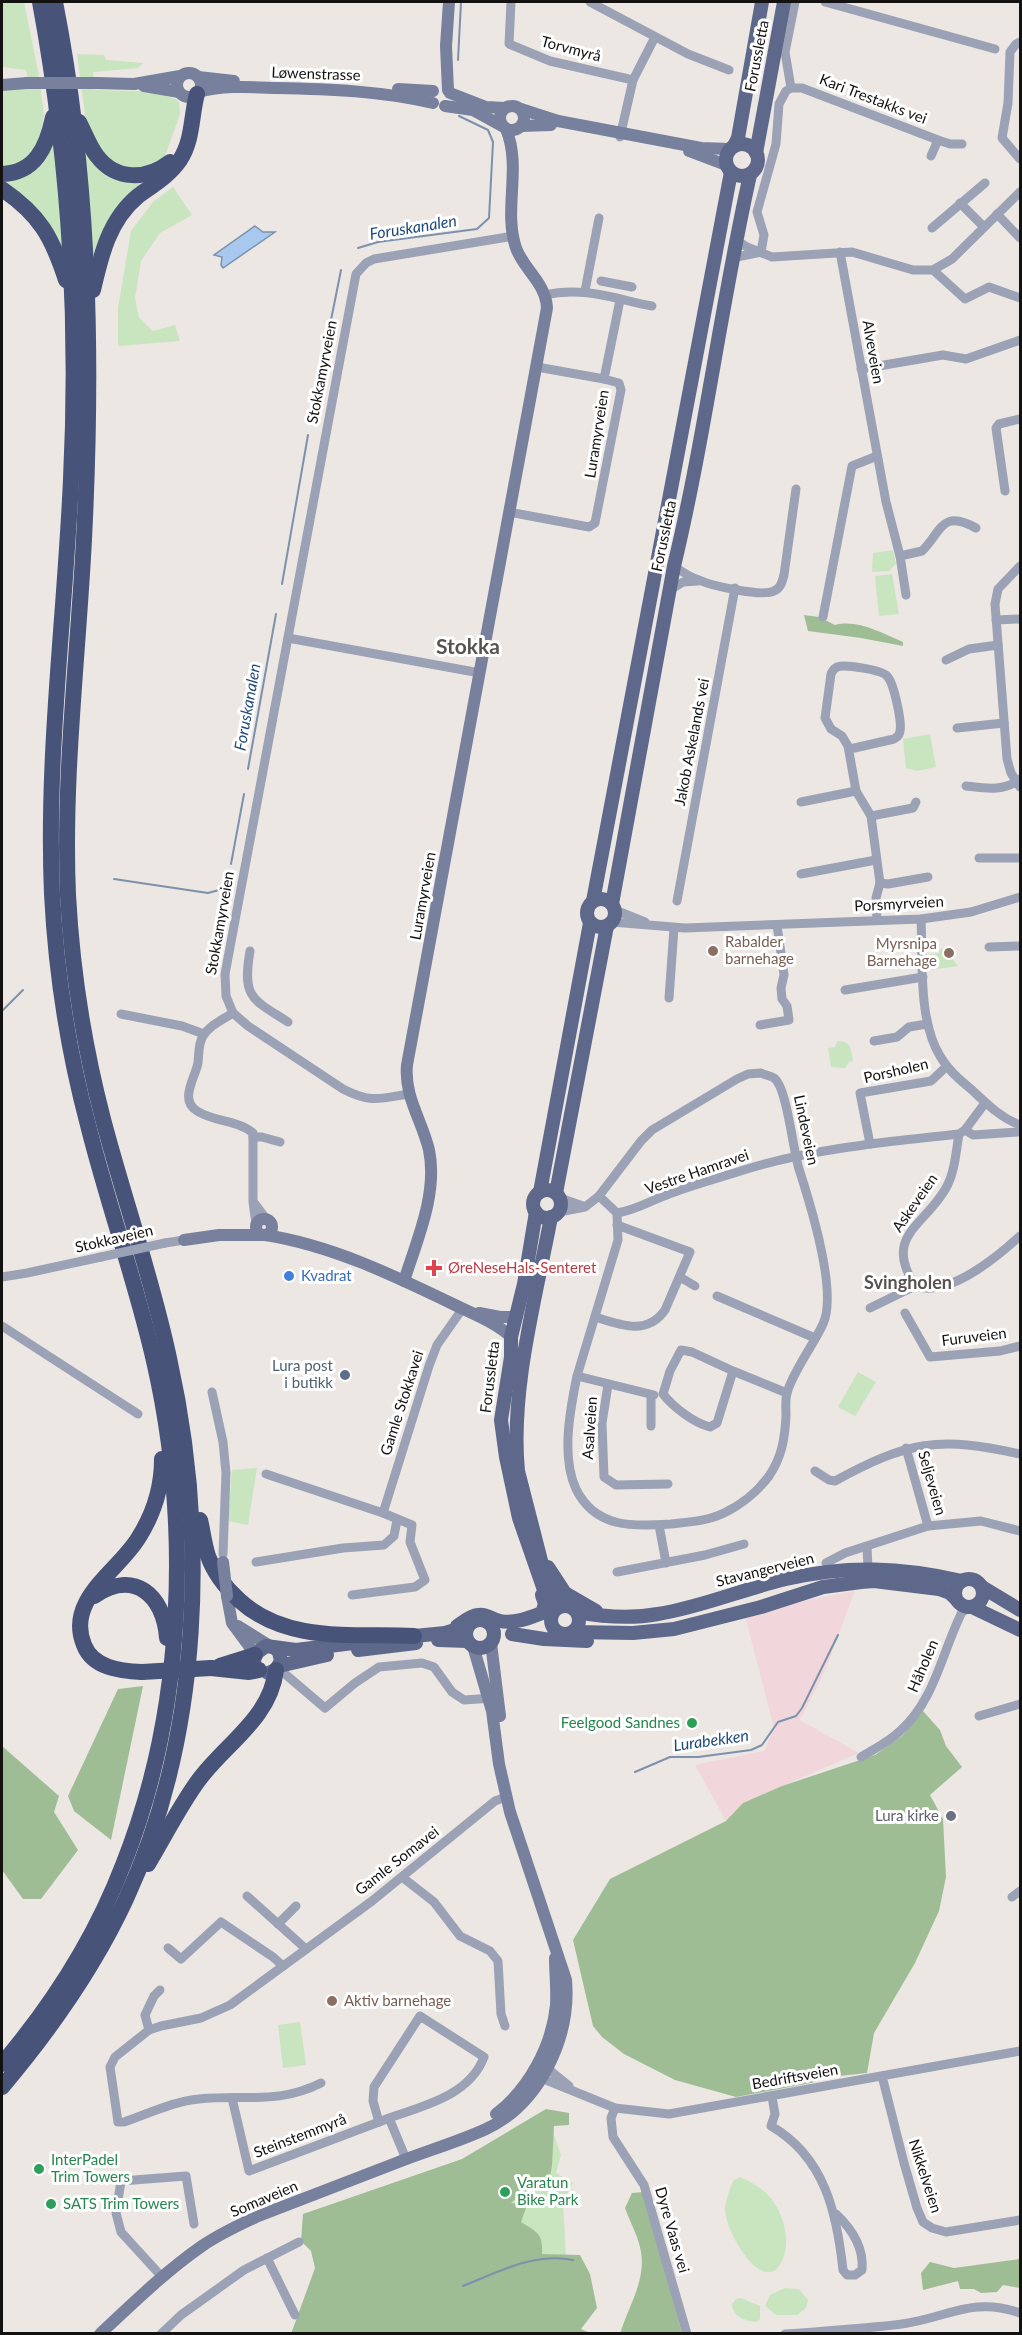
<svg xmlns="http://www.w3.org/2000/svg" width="1022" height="2335" font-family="Lato,sans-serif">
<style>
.industrial{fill:#f1d7db}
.green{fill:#c8e5bf}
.forest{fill:#9fbd95}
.water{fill:#a8c8ef;stroke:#7c91ac;stroke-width:1.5}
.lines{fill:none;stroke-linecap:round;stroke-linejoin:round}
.stream{stroke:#7c91ac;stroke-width:2}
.street{stroke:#9ba2b6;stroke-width:9}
.secondary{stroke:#77809c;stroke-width:12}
.primary{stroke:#5d688a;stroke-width:14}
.highway{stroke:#475379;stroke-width:16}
.street-bridge{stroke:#9ba2b6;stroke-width:9}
.secondary-bridge{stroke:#77809c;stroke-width:12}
.highway-bridge{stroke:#475379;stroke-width:16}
.education-dot{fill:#8d6e63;stroke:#fff;stroke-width:2}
.health-dot{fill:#e0444e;stroke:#fff;stroke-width:2}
.shop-dot{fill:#3f7fe0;stroke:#fff;stroke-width:2}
.service-dot{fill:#5c6f8a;stroke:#fff;stroke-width:2}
.leisure-dot{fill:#2e9e5b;stroke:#fff;stroke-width:2}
.worship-dot{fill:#6b7280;stroke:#fff;stroke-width:2}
.labels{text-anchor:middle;stroke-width:6;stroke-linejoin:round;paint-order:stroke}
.street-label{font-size:15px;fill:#141211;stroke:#fff}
.education-label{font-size:15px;fill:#785e54;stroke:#fff;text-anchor:start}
.health-label{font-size:15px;fill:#be3a42;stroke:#fff;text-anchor:start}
.shop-label{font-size:15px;fill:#366cbe;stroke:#fff;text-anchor:start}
.service-label{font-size:15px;fill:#4e5e75;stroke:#fff;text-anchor:end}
.leisure-label{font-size:15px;fill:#27864d;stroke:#fff;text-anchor:start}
.worship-label{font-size:15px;fill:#5b616d;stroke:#fff;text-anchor:end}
.water-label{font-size:16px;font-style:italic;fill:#1f497a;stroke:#fff}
.quarter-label{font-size:18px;font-weight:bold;fill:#575350;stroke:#fff}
.district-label{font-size:21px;font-weight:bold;fill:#575350;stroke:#fff}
</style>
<rect width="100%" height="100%" fill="#ece7e3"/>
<polygon class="industrial" points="855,1591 825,1671 800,1720 859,1753 743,1803 726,1821 695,1765 764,1751 774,1728 744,1612"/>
<g class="green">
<polygon points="2,2 24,2 38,71 44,114 41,137 25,161 2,169 2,91 30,89 26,70 2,67"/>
<polygon points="77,54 104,55 106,60 143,63 138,68 93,72 95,90 137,91 162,95 176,99 179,103 180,114 164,159 138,171 106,159 86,122"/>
<polygon points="82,141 98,166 152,176 92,264"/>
<polygon points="54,142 63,247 2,185 2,178"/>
<polygon points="173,187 192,215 160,233 141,261 135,298 139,318 153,331 175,325 180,341 118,346 118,308 131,231 153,202"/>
<polygon points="893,550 896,564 889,571 872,572 873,553"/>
<polygon points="892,574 899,614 879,616 875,576"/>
<polygon points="930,734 936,767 917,771 906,768 903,739"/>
<polygon points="940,949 949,949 952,959 958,966 928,970 928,955 939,953"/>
<path d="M837,1041C851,1041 851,1048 853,1061L849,1062L845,1068L831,1067L828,1048L835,1047Z"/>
<polygon points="858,1372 876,1382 855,1416 838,1407"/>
<polygon points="257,1468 248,1525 228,1521 232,1470"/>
<polygon points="300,2022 306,2065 283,2068 278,2025"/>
<polygon points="548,2118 561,2155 556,2173 573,2183 563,2201 567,2278 455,2221"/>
<path d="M740,2177C751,2182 760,2187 768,2195C786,2214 794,2251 776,2270C773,2271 770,2273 767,2272C748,2271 724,2225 725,2208C726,2199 730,2189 733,2181Z"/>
<polygon points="785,2288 799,2289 808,2300 806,2308 797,2315 776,2315 765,2306 770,2295"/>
<path d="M741,2298L760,2306V2319L756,2322C745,2321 732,2316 732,2304L736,2299Z"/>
</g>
<g class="forest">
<path d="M804,615L819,617L835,625C857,619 882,633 903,642V646L861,638L808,631Z"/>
<polygon points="143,1686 111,1840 74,1811 68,1796 118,1689"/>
<polygon points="923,1711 940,1730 946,1746 962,1767 930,1795 943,1819 946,1877 939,1911 915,1963 874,2033 867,2073 830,2077 811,2083 736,2097 675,2080 624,2054 602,2037 593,2026 573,1940 610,1879 726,1821 743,1803 782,1786 875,1755 902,1736"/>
<polygon points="2,1746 59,1796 54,1812 78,1850 41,1899 23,1899 2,1870"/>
<path d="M546,2109L569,2113V2125L554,2126L552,2166L549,2181L519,2196L511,2203L527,2205L521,2222C537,2232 543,2233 542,2254L580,2255L590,2274L597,2308L581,2329L590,2333L291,2334L315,2268L311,2251L301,2241L303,2214L462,2159Z"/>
<path d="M643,2192L682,2333L620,2334C628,2307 646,2281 641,2252C639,2238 630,2222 625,2208L632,2193Z"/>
<polygon points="1020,2259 1020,2288 1003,2285 997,2292 981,2293 974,2289 960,2289 958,2281 923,2290 921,2273 930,2262 954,2268"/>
</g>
<polygon class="water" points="255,226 263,232 275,232 223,268 221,265 222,257 214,255"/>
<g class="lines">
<g class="stream">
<polyline points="458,60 461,2"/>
<polyline points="358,248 378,242 477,229 489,218 493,142 488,130 459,116"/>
<polyline points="314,405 341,270"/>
<polyline points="282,584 308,435"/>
<polyline points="248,769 276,614"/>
<polyline points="231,864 244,794"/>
<polyline points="114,879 208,893 219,890"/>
<polyline points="2,1011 23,990"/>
<polyline points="635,1772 670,1757 698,1757 751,1750 762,1745 778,1722 796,1716 802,1708 838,1635"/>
<path d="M463,2286C498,2272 535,2252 573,2260"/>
</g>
<g class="street">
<polyline points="511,2 509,44 550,61 633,80"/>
<polyline points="590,2 688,54 729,70"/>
<polyline points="825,2 995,49"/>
<polyline points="1020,42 1016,44 1010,52 1008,103 1002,138 1020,159"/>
<polyline points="791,88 785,52 795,2"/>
<polyline points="620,137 633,80 655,37"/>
<polyline points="931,156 938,140"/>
<polyline points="960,203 984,227"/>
<polyline points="997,214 1020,238"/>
<polyline points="932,228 985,183"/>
<polyline points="736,240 747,247 772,257 852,252 913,270 933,270 952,259 1020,192"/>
<polyline points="761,252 764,235 757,212 776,144 779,104 786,91 791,88 802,88 938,140 950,144 962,144"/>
<polyline points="840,252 886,502 900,556 906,595"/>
<polyline points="732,258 761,252"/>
<polyline points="933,270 965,299 989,287 1020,298"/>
<polyline points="601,281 632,287"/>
<polyline points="585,291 599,218"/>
<path d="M545,295C582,286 616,299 652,306"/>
<polyline points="537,367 604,379 620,300"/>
<polyline points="861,369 943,355 966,359 1020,340"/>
<polyline points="1005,491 996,428 999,424 1020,419"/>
<polyline points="509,512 589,527 595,523 621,390 619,383 604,379"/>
<path d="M900,556L922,551C941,533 941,508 976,528"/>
<path d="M674,566C682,572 690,577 699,580C712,586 762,597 774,591C781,588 782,582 784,575L796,489"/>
<polyline points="1020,566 998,589 995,604 1007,759 1011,773 1020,787"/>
<polyline points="670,590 683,582 698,581"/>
<polyline points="823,617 852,466 877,456"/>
<polyline points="996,620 1020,619"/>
<polyline points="288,638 480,673"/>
<polyline points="946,660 969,649 998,645"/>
<polyline points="957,728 1004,723"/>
<path d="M850,749L894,739C898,736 899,736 900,731C902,722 894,683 887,676C882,670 845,664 837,667C833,669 833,670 831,674L825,718L831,729L842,736L848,746L856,791L871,816L880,883L876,898L877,920"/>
<path d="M966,786C984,788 1005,792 1020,779"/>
<polyline points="801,802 856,791"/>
<polyline points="871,816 913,808 916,802"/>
<polyline points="979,858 1020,858"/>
<polyline points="801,874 876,860"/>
<polyline points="880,883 888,884 928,877"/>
<polyline points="677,901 735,588"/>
<polyline points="615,910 645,922"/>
<path d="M921,919C923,961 918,1020 940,1056C948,1070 960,1080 972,1090C987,1104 1001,1118 1020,1125"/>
<polyline points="612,922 685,928 921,919 971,912 1020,897"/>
<polyline points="989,947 1020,946"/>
<path d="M250,951C242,998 252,999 288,1022"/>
<polyline points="845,990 923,977"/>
<polyline points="669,998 674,928"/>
<path d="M233,1013C222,1020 210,1025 203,1036C198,1044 199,1054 198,1063C195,1078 179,1100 197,1111C214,1122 238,1120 253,1133V1202L256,1224"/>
<polyline points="121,1014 182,1026 204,1034"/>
<polyline points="760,1025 789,1020 787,1006 782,999 781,988 784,975 777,925"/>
<polyline points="874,1041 897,1037 909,1027 927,1024"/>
<path d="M761,1073C765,1075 771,1076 774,1078C787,1087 793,1151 799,1169C810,1203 838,1292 823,1324C814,1344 792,1373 787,1393C785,1400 786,1408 786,1415C785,1438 782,1457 769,1476C758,1491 741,1505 724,1513C708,1521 689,1522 671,1524C633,1527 595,1528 576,1489C561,1457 570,1410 577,1376L618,1240L617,1213L599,1196L641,1141L652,1130L737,1079L748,1074Z"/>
<path d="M408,1094C379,1099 370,1103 343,1089L248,1026L233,1013L226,996L225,974L356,274L366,263L374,259L514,236"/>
<polyline points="965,1130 973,1135 1018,1132 1020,1130"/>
<path d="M959,1134C956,1151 955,1172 946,1188C924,1227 883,1235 915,1286C948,1298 997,1257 1020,1236"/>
<polyline points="253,1137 262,1137 280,1142"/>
<polyline points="870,1144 860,1093 931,1081 947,1066"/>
<polyline points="560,1198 583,1206"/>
<polyline points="255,1204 267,1220"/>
<polyline points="559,1212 585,1207 599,1196"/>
<path d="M617,1213C635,1210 648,1202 664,1196C691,1185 719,1178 747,1169C816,1148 888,1142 959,1134L965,1130L985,1103"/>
<polyline points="165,1243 184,1240"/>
<polyline points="2,1277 27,1273 101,1257"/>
<polyline points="680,1277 695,1286"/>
<polyline points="717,1296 815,1338"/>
<polyline points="870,1308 915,1286"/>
<polyline points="905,1313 930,1357 1000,1351 1020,1346"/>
<path d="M595,1317C620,1325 647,1336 665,1310L690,1252L617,1225"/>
<polyline points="2,1326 138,1414"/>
<path d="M733,1371L717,1423L710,1427C694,1423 673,1407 663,1394L670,1371L681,1350L692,1352L733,1371L787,1393"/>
<polyline points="577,1376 654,1395"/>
<polyline points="608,1385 602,1423 604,1477 616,1485 668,1484"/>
<polyline points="212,1392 223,1442 226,1473 223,1554"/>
<polyline points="651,1396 651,1426"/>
<polyline points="906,1448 928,1526"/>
<path d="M815,1471L829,1480L835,1481C908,1441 939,1436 1020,1454"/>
<polyline points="266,1474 383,1513 412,1525 410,1542 425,1580 415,1587 352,1595"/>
<polyline points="383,1513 429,1366 437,1345 463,1308"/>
<polyline points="659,1525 666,1563"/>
<polyline points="867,1547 868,1568"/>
<polyline points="256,1562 343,1548 384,1545 394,1536 397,1520"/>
<polyline points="826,1563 845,1553 928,1526 981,1521 1020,1531"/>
<polyline points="617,1572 705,1555 744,1544"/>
<polyline points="278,1668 325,1708 355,1683 379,1667 422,1663 434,1667 452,1692 464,1700 493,1698"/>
<polyline points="979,1716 1020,1704"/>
<path d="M861,1757C874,1749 889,1742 900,1731C935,1700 942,1652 962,1612L969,1608"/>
<polyline points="402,1877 434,1902 460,1936 490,1951 498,1961 501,2014 505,2026"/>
<polyline points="247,1896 306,1949"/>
<polyline points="1012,1897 1020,1891"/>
<polyline points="278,1924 296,1906"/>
<polyline points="168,1948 181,1959 221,1922 273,1957 283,1966"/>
<polyline points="149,2030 145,2015 154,1996 160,1990"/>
<polyline points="542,2068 547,2068 569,2086"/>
<polyline points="539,2074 541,2078 615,2108 669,2114 1020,2051"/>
<polyline points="882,2076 904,2163 917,2208 923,2222 932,2228 946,2232 1020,2220"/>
<path d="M321,2083C277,2105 245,2094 199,2099C174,2101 148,2114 124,2122H118L110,2067L115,2057L149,2030L161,2026L201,2018L230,2005L372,1901L495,1801L506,1797"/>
<path d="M772,2097L775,2114L771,2126C825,2157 837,2214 843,2270L847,2275H855L862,2270C864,2248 852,2229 836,2214"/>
<polyline points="232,2098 249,2171 379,2122"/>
<polyline points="615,2108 611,2118 613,2137 644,2185 687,2334"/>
<path d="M389,2118L379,2122L373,2101L374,2087L420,2016L484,2057C470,2095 424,2106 389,2118L406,2159"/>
<polyline points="267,2258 295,2315"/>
<polyline points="162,2277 121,2232 116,2213 121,2181 186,2176 194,2224"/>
<polyline points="161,2334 181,2315 244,2270 299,2242"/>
<path d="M785,2334C824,2331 863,2329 902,2324C947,2318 972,2296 1020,2313"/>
</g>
<g class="secondary">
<circle cx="189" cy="85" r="12"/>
<polyline points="198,77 234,81"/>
<polyline points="96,83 134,84 180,76"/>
<polyline points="2,85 27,83"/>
<polyline points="144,86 179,92"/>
<polyline points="398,89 433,91"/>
<polyline points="448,90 446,46 449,2"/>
<path d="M198,92C224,85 250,87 276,88C330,89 381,91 433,103"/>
<polyline points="450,93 486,107 505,108"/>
<circle cx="512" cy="118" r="12"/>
<polyline points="445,106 473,110 504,127"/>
<polyline points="521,109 558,121 701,148 730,149"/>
<polyline points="522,126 551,125"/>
<polyline points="689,151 726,165"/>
<circle cx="264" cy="1227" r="8"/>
<path d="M265,1235C331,1245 395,1276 455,1305C471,1313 499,1324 511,1337"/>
<polyline points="184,1240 219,1235 263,1235"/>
<path d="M404,1281C417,1240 438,1193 429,1150C422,1120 404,1097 407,1065L547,308C546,283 524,270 516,248C503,210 522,167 506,129"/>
<polyline points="479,1313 500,1317 515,1317"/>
<polyline points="227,1596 232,1623 255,1654"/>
<polyline points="238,1626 270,1646"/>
<polyline points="491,1643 500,1716"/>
<path d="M496,2114C529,2089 552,2046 556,2005C557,1989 555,1974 555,1958"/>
<path d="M100,2334C133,2303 166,2271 202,2246C219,2234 237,2226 256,2217C303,2199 349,2181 396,2163C426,2151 458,2142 486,2129C540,2104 571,2037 566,1980L510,1812L499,1764L492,1711L473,1646"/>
</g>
<g class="primary">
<circle cx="742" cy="160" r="16"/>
<polyline points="734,146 738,138 762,2"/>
<polyline points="756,153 784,2"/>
<circle cx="601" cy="913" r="14"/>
<polyline points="593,901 731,172"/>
<path d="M612,904L674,566C705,437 721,304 750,175"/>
<circle cx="547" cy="1204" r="14"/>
<polyline points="540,1192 590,923"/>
<polyline points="556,1193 607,926"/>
<polyline points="536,1212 524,1284 511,1337 511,1357 501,1420 506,1457 519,1518 552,1613"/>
<path d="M551,1217C536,1297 510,1390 518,1471L547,1584L556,1598L567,1606"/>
<polyline points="548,1567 565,1593 596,1611"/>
<circle cx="969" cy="1593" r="14"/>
<polyline points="982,1587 1020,1610"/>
<circle cx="565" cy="1620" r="14"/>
<polyline points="972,1607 1020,1630"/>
<path d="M577,1612C604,1617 631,1619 658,1614C702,1607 743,1589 786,1579C847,1565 901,1567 962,1581"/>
<circle cx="480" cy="1634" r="14"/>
<path d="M457,1626C464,1622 469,1616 478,1615C487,1613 492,1620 500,1621C514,1624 529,1618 542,1613L545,1604L542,1595"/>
<polyline points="573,1632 633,1633 674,1629 761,1607 823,1587 861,1582 874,1581 939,1589 950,1593 955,1598"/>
<polyline points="512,1634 544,1639 587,1641"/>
<polyline points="404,1637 445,1633 468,1626"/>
<polyline points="438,1640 468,1641"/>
<polyline points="358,1650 416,1643"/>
<polyline points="254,1663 255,1654 266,1646 296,1650 370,1641"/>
<polyline points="279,1666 327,1655"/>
<polyline points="268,1673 276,1670 281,1661 279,1652 275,1648"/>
</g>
<g class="highway">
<path d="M79,122C85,133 89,146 97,156C116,181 147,180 170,162"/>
<path d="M2,174C35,173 47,147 53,117"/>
<path d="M2,189C40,215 52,237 66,280"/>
<path d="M93,290C101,255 109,220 138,196C153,185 169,176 180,160C193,140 191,116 197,94"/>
<path d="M200,1520C203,1532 204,1544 208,1556C214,1573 226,1588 239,1600C287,1644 355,1633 414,1636"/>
<path d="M94,1596C134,1569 164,1595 167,1638"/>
<polyline points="220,1666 255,1655"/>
<polyline points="211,1668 249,1672 259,1670"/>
<path d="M142,1672C120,1671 93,1668 84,1645C65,1599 119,1571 139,1537C154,1513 162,1488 162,1459"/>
<path d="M148,1864C165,1836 179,1807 198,1781C225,1744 270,1719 276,1670"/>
<path d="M2,2064C52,2005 95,1938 123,1865C185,1710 191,1523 154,1361C136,1282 108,1205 88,1125C68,1050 56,972 52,894C46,756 65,617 71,479C79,319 69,159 40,2"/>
<path d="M2,2087C51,2029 94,1968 126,1899C202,1734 208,1533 169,1358C152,1278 124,1199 103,1119C84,1046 72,971 68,895C63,776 78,658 84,539C93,359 90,179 55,2"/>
</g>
<polyline class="street-bridge" points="101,1257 165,1243"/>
<g class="secondary-bridge">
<polyline points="27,83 96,83"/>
<polyline points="223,1562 227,1596"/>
</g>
<polyline class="highway-bridge" points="142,1672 211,1668"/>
</g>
<g class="education-dot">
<circle cx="713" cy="951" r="6"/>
<circle cx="949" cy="953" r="6"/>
<circle cx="332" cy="2001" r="6"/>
</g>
<path class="health-dot" d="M431 1259h6v6h6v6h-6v6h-6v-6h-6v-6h6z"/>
<circle class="shop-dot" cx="289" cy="1276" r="6"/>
<circle class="service-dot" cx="345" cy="1375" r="6"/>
<g class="leisure-dot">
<circle cx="692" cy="1723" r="6"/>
<circle cx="39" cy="2169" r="6"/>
<circle cx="505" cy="2192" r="6"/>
<circle cx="51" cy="2204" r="6"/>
</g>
<circle class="worship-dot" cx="951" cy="1816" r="6"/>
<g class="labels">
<g class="street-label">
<text transform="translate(571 49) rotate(15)" y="5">Torvmyrå</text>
<text transform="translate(757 56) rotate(-79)" y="5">Forussletta</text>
<text transform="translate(316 74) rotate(2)" y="5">Løwenstrasse</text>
<text transform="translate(873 99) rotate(21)" y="5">Kari Trestakks vei</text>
<text transform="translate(873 352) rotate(80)" y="5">Alveveien</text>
<text transform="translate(322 372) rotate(-79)" y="5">Stokkamyrveien</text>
<text transform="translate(597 434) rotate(-81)" y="5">Luramyrveien</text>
<text transform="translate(664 536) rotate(-78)" y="5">Forussletta</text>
<text transform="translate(692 742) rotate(-79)" y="5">Jakob Askelands vei</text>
<text transform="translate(423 896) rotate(-80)" y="5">Luramyrveien</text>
<text transform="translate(899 904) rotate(-3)" y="5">Porsmyrveien</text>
<text transform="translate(220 923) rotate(-80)" y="5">Stokkamyrveien</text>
<text transform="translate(896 1071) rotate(-13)" y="5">Porsholen</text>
<text transform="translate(806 1130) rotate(78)" y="5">Lindeveien</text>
<text transform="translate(697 1172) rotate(-19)" y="5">Vestre Hamravei</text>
<text transform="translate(915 1203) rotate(-55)" y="5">Askeveien</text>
<text transform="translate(114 1239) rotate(-13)" y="5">Stokkaveien</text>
<text transform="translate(974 1337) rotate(-7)" y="5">Furuveien</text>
<text transform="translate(490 1377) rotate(-83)" y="5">Forussletta</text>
<text transform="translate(402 1403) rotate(-72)" y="5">Gamle Stokkavei</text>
<text transform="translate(590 1428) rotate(-86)" y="5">Asalveien</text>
<text transform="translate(932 1483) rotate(74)" y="5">Seljeveien</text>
<text transform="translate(765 1570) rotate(-14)" y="5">Stavangerveien</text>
<text transform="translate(923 1666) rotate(-67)" y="5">Håholen</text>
<text transform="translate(397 1861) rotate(-38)" y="5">Gamle Somavei</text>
<text transform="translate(795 2077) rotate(-10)" y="5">Bedriftsveien</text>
<text transform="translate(300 2136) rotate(-21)" y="5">Steinstemmyrå</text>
<text transform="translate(925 2176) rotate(72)" y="5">Nikkelveien</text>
<text transform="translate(264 2199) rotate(-23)" y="5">Somaveien</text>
<text transform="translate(672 2230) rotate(74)" y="5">Dyre Vaas vei</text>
</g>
<g class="education-label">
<text x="725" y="947">Rabalder<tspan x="725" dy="17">barnehage</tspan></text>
<text x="937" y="949" text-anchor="end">Myrsnipa<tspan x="937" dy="17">Barnehage</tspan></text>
<text x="344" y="2006">Aktiv barnehage</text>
</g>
<g class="health-label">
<text x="448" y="1273">ØreNeseHals-Senteret</text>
</g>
<g class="shop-label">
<text x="301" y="1281">Kvadrat</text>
</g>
<g class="service-label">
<text x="333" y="1371">Lura post<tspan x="333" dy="17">i butikk</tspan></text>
</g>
<g class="leisure-label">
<text x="680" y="1728" text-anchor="end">Feelgood Sandnes</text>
<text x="51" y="2165">InterPadel<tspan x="51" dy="17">Trim Towers</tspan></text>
<text x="517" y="2188">Varatun<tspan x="517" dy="17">Bike Park</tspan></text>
<text x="63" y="2209">SATS Trim Towers</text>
</g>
<g class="worship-label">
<text x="939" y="1821">Lura kirke</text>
</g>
<g class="water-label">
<text transform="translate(413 227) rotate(-9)" y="6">Foruskanalen</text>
<text transform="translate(247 707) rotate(-80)" y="6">Foruskanalen</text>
<text transform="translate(711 1740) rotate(-8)" y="6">Lurabekken</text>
</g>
<g class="quarter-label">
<text x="908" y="1289">Svingholen</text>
</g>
<g class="district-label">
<text x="468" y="654">Stokka</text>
</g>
</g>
<rect width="1022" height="2335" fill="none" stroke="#141211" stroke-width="6"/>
</svg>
